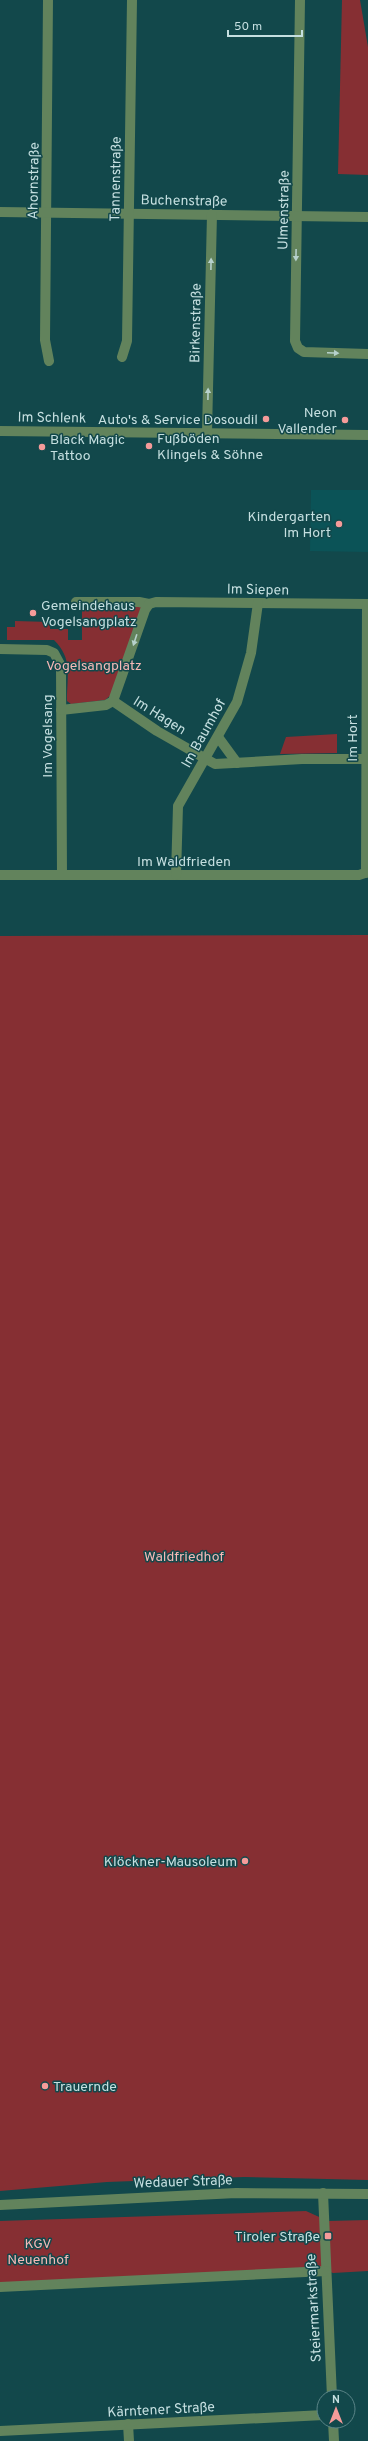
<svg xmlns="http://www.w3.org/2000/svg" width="368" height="2441" font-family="Overpass,sans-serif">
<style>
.built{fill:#0b5357}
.green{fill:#862f33}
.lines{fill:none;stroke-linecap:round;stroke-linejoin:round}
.minor{stroke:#62835c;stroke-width:10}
.oneway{fill:#b6d1cc}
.poi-dot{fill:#f59b9a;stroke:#12484b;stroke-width:1.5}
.labels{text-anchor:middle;stroke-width:3;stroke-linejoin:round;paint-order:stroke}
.street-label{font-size:14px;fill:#c5dfe0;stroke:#12484b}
.poi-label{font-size:14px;fill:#c5dfe0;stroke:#12484b;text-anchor:end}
.park-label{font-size:14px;fill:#f6b8b6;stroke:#12484b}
</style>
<rect width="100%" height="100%" fill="#12484b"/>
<polygon class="built" points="311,490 368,490 368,552 310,551"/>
<g class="green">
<polygon points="342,0 360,0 368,47 368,175 338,174"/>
<path d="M82,606H140L142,608L111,695L105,700L71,704L67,701C67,675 73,659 54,640H7V627H15V621L50,622V629H68V640H82Z"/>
<polygon points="337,734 337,753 280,754 286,737"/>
<polygon points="368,935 368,2180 244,2177 107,2182 0,2191 0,936"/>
<polygon points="306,2211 328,2221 368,2220 368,2271 333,2273 318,2267 0,2284 0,2221"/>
</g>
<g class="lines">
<g class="minor">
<polyline points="48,0 45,340 49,361"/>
<polyline points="300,0 295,341 298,348 304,352 368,354"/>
<polyline points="0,212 368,217"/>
<polyline points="122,357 127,341 132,0"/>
<polyline points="0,431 368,435"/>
<polyline points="207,433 212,214"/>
<polyline points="76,602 139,602 149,604"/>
<polyline points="149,604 156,602 368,604"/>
<polyline points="0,649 47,650 54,653 61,666 62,875"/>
<polyline points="113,701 157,731 215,764 302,759 366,759"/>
<polyline points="61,710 106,705 113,701 145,610 149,604"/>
<polyline points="218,737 237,763"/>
<polyline points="366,873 367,604"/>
<polyline points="0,875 359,875 368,872"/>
<polyline points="176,875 178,806 237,702 251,653 258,603"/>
<polyline points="323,2193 332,2397"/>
<polyline points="0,2205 236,2193 368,2194"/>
<polyline points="0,2287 326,2271"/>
<polyline points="333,2421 334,2441"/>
<polyline points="128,2424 129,2441"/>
<polyline points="0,2431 324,2415"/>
</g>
</g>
<defs><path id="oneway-solid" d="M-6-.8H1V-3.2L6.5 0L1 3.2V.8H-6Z"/></defs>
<g class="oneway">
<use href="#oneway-solid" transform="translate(296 255) rotate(91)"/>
<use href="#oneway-solid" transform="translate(211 264) rotate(-89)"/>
<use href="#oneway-solid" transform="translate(333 353) rotate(2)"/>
<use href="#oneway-solid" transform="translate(208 394) rotate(-89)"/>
<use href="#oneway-solid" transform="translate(135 640) rotate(108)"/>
</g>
<g class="poi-dot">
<circle cx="266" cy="419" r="4"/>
<circle cx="345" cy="420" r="4"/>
<circle cx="149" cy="446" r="4"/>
<circle cx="42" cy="447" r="4"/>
<circle cx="339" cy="524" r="4"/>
<circle cx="33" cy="613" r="4"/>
<circle cx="245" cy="1861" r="4"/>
<circle cx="45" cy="2086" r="4"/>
<rect x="324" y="2232" width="8" height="8" rx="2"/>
</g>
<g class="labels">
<g class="street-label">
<text transform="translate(115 179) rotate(-89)" y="5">Tannenstraße</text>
<text transform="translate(33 181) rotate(-89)" y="5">Ahornstraße</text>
<text transform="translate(184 200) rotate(1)" y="5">Buchenstraße</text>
<text transform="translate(283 210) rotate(-89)" y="5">Ulmenstraße</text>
<text transform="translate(195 323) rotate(-89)" y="5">Birkenstraße</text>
<text transform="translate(52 417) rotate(1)" y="5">Im Schlenk</text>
<text transform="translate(258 589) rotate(1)" y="5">Im Siepen</text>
<text transform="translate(160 715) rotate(32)" y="5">Im Hagen</text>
<text transform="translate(203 733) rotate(-61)" y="5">Im Baumhof</text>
<text transform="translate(47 736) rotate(-90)" y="5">Im Vogelsang</text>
<text transform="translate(352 738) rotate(-90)" y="5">Im Hort</text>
<text x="184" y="866">Im Waldfrieden</text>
<text transform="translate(183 2181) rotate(-2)" y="5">Wedauer Straße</text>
<text transform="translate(313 2308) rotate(-93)" y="5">Steiermarkstraße</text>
<text transform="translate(161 2409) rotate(-3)" y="5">Kärntener Straße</text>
</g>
<g class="poi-label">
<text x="337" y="417">Neon<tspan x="337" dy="16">Vallender</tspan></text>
<text x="258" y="424">Auto's &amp; Service Dosoudil</text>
<text x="157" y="443" text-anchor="start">Fußböden<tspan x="157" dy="16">Klingels &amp; Söhne</tspan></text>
<text x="50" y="444" text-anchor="start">Black Magic<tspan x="50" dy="16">Tattoo</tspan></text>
<text x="331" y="521">Kindergarten<tspan x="331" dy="16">Im Hort</tspan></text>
<text x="41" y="610" text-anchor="start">Gemeindehaus<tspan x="41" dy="16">Vogelsangplatz</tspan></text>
<text x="237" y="1866">Klöckner-Mausoleum</text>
<text x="53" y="2091" text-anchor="start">Trauernde</text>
<text x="320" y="2241">Tiroler Straße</text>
</g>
<g class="park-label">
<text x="94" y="670">Vogelsangplatz</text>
<text x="184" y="1561">Waldfriedhof</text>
<text x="38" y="2248">KGV<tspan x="38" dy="16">Neuenhof</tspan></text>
</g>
</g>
<g transform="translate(336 2409)"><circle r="19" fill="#12484b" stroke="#5a8487"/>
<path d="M0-3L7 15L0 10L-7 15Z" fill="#f59b9a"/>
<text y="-6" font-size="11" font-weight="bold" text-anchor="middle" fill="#c5dfe0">N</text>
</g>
<path d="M228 30v6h74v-6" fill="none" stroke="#c5dfe0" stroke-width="2"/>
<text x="234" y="30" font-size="12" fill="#c5dfe0" stroke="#12484b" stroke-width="3" paint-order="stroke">50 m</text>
</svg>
